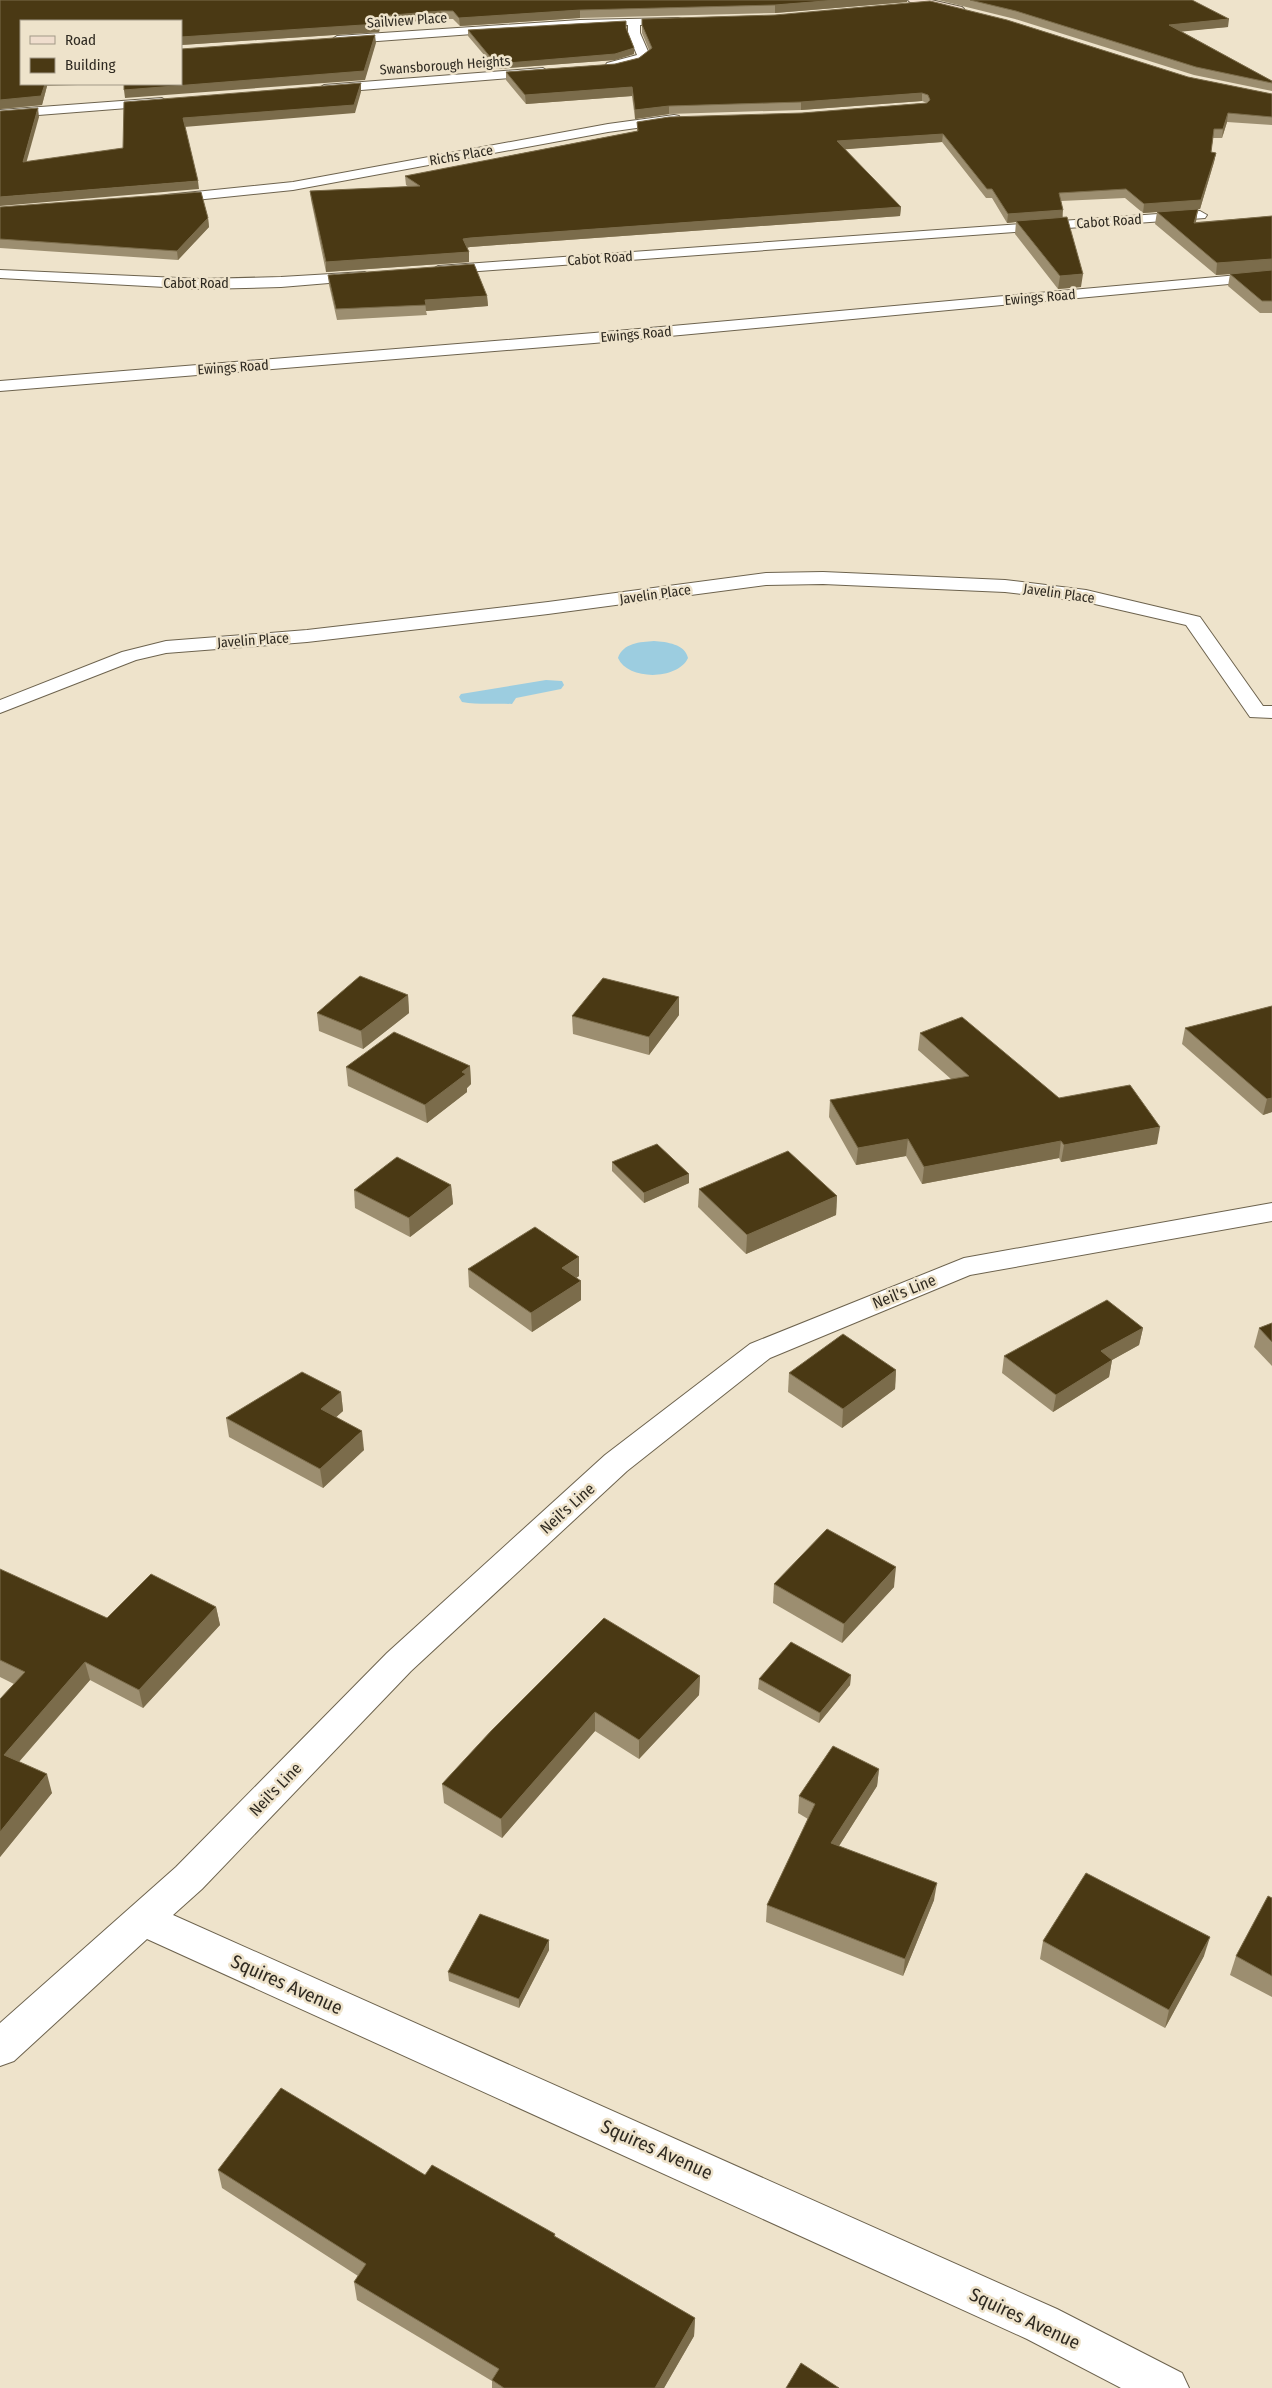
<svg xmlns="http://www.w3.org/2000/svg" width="1272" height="2388" font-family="'Fira Sans Condensed',sans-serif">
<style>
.water{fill:#9ccde0}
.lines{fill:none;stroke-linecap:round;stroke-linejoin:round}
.street-casing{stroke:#6d634e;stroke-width:2}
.secondary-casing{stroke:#6d634e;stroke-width:2}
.street{fill:#fff;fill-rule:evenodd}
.secondary{fill:#efddcd;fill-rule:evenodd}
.wall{fill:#9c8e70}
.shaded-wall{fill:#7b6c4b}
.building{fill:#4a3914;stroke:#7b6c4b}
.labels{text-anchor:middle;stroke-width:5;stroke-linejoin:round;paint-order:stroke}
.far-street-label{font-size:14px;fill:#2f2a21;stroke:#eee3cb}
.street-label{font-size:16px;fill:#2f2a21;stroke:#eee3cb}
.near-street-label{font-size:19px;fill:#2f2a21;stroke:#eee3cb}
</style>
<rect width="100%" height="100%" fill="#eee3cb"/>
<g class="water">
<path d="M654,641C667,642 685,644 688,658C678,680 628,681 618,658C623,643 640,642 654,641Z"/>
<path d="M546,680L562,681L564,685L561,689L516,698L512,704C495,703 479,705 462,702L459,697L461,694Z"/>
</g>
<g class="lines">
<defs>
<g id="street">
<polygon points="678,18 682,19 682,23 640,25 640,33 650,56 639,64 611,70 605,66 607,63 637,55 628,33 628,25 580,26 337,44 331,40 337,36 580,20"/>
<polygon points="543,68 549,72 547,75 324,93 318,89 324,85"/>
<polygon points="162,98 168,102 166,105 0,118 0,110"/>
<polygon points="674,115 679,116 680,119 679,122 608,132 293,190 166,203 159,199 166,195 293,182 608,124"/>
<polygon points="1200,211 1207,215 1205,218 438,274 431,270 438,266"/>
<polygon points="0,270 201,279 281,277 365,272 372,276 365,280 281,287 201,289 0,278"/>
<polygon points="1272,272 1272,280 594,343 0,391 0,381 594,333"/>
<polygon points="823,572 1005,580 1086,590 1200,617 1263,706 1272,706 1272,718 1250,717 1186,625 1086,602 1005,592 823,584 766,585 548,614 307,642 166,653 136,660 0,713 0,700 122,652 166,641 307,630 548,602 766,573"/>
<polygon points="1272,1203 1272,1221 970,1275 770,1358 627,1471 411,1671 202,1889 173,1915 1057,2309 1182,2373 1189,2388 1121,2388 1027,2339 147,1939 14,2061 0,2066 0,2023 176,1867 387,1653 605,1455 750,1344 964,1258"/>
</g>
<polygon id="secondary" points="908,0 931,0 962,7 964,9 958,12 910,2"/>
</defs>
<use href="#street" class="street-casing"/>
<use href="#secondary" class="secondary-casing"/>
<use href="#street" class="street"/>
<use href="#secondary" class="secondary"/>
</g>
<g class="wall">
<polygon points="0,0 907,0 907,2 775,13 580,18 460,26 453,19 442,19 381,24 379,32 181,45 181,21 21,21 21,84 108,84 47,86 42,105 0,109"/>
<polygon points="938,0 1192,0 1228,27 1181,31 1272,81 1272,91 1194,75 1015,19"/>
<polygon points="642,19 1188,77 1272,94 1272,125 1227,122 1222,138 1213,138 1211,152 1216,153 1214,162 1200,209 1198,209 1196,222 1272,216 1272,313 1260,313 1228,286 1230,274 1232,274 1216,275 1155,224 1157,212 1143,213 1125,198 1061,201 1063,218 1081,287 1058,289 1015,234 1016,222 1007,223 992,198 986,198 942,142 844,149 901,207 900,216 470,247 467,248 469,252 469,262 326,272 311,200 310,191 409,187 406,185 405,176 637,131 637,122 802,113 927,103 922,101 801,110 669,114 635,119 632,96 526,104 506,80 506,72 615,64 639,58 649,50 642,33"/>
<polygon points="626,28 634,54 615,60 496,69 468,36 468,30"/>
<polygon points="0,207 208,218 209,227 178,260 0,248"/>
<polygon points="328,275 487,296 488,306 426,311 427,315 337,320 329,285"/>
<polygon points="408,995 409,1013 363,1049 319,1031 317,1013"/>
<polygon points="679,997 679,1015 649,1055 573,1034 572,1016"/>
<polygon points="1272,1006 1272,1112 1263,1115 1182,1044 1185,1028"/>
<polygon points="920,1033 1059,1098 1157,1144 1061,1162 1059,1158 922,1184 906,1156 856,1165 829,1117 830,1100 951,1079 918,1050"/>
<polygon points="470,1066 471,1084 467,1088 467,1092 427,1123 348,1086 346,1067"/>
<polygon points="612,1162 689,1174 689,1183 644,1203 612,1171"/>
<polygon points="451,1185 453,1204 410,1237 355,1208 354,1190"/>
<polygon points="699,1189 837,1196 836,1215 746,1254 698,1207"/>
<polygon points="468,1269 579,1276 576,1278 581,1300 532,1332 469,1287"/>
<polygon points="1272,1323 1272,1366 1254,1347 1259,1328"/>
<polygon points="1143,1328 1139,1345 1112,1360 1109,1377 1053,1412 1002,1373 1004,1356"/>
<polygon points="896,1370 895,1389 842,1428 788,1392 789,1373"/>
<polygon points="341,1392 343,1411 336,1417 364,1450 323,1488 229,1437 226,1418"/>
<polygon points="0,1570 107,1618 216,1607 220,1625 143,1708 90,1680 19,1762 52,1793 0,1857 0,1699 14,1684 0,1677"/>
<polygon points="774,1584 894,1587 842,1643 773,1603"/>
<polygon points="851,1675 850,1685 819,1723 758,1689 759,1679"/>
<polygon points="700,1676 699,1695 639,1759 595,1731 502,1838 444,1803 442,1784 492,1730"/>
<polygon points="879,1769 877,1786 839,1846 934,1900 903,1976 766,1922 767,1905 808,1819 798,1813 799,1796"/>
<polygon points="1272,1898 1272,1997 1230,1975 1236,1956"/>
<polygon points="1043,1941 1204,1956 1165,2028 1040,1959"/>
<polygon points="549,1950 519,2008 449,1981 448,1972"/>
<polygon points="218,2170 425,2175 555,2234 555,2236 695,2318 694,2336 664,2388 492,2388 492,2381 357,2300 354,2282 358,2276 222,2188"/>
</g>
<g class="shaded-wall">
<polygon points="837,0 907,0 907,2 775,13 775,5"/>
<polygon points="580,10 580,18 460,26 459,18"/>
<polygon points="441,11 442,19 381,24 379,32 181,45 181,37 381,16"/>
<polygon points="1229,19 1228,27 1168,33 1169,25"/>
<polygon points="375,35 376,43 365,80 125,98 124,90"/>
<polygon points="634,48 634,54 615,60 496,69 496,64"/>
<polygon points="361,83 361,92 355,113 184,127 183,118"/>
<polygon points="45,84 47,84 47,86 42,105 0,109 0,100"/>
<polygon points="632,87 632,96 526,104 525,95"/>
<polygon points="922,93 922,101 801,110 801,102"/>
<polygon points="669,106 669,114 635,119 635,110"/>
<polygon points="38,108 39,117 24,171 23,162"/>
<polygon points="1228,113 1227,122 1222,138 1223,129"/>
<polygon points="943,134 942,142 836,150 837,141"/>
<polygon points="1216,153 1214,162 1200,209 1198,209 1196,221 1192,234 1194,223 1198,209 1143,213 1144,204"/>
<polygon points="198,181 199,189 0,206 0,197"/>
<polygon points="901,207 900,216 470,247 464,248 463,239 470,238"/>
<polygon points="1063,210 1062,219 1016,221 1016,222 1007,223 1008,214"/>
<polygon points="208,218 209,227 178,260 177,251"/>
<polygon points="469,252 469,262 326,272 326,262"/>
<polygon points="1272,259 1272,271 1216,275 1217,263"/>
<polygon points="1083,274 1081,287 1058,289 1060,276"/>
<polygon points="487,296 488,306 426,311 425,300"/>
<polygon points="408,995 409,1013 363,1049 361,1031"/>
<polygon points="679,997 679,1015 649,1055 649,1037"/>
<polygon points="470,1066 471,1084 467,1088 467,1092 427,1123 425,1105 462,1072"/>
<polygon points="1272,1098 1272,1112 1263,1115 1267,1099"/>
<polygon points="1160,1127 1157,1144 1061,1162 1064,1145"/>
<polygon points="908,1139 906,1156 856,1165 858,1148"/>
<polygon points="1061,1141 1059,1158 922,1184 924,1167"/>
<polygon points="689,1174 689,1183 644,1203 644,1193"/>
<polygon points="451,1185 453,1204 410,1237 409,1218"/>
<polygon points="837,1196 836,1215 746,1254 747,1235"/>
<polygon points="579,1257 579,1276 563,1287 562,1268"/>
<polygon points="581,1281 581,1300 532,1332 531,1313"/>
<polygon points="1143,1328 1139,1345 1112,1360 1109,1377 1053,1412 1056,1395 1101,1351"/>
<polygon points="896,1370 895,1389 842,1428 843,1409"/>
<polygon points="341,1392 343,1411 324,1428 321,1409"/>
<polygon points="362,1431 364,1450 323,1488 320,1469"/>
<polygon points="896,1567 894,1587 842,1643 844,1624"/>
<polygon points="216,1607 220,1625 143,1708 139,1690"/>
<polygon points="85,1662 90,1680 9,1773 4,1755"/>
<polygon points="851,1675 850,1685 819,1723 820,1713"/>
<polygon points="700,1676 699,1695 639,1759 639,1740"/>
<polygon points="595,1712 595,1731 502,1838 501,1819"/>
<polygon points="879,1769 877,1786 830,1860 831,1843"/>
<polygon points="47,1774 52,1793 0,1857 0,1832"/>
<polygon points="937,1883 934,1900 903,1976 905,1959"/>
<polygon points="1210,1937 1204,1956 1165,2028 1169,2010"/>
<polygon points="549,1940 549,1950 519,2008 519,1999"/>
<polygon points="695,2318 694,2336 664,2388 655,2388"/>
</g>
<g class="building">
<polygon points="0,0 837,0 775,5 580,10 459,18 453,11 441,11 381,16 378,24 181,37 181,21 21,21 21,84 45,84 41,96 0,100"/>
<polygon points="970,0 1192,0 1229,19 1169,25 1272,81 1272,83 1196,67 1016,11"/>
<polygon points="930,1 1007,20 1188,77 1272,94 1272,117 1228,113 1223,129 1214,129 1211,152 1216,153 1201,200 1144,204 1126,189 1059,193 1063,210 1008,214 992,189 987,189 943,134 837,141 901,207 470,238 463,239 469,252 326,262 310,191 420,186 405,176 638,131 637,122 669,117 802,113 927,103 930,100 928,95 922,93 801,102 669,106 635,110 632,87 525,95 506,72 615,64 639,58 652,48 642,25 642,19 775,15"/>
<polygon points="626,21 626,28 634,48 615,54 496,64 468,30"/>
<polygon points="375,35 364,71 124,90 124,84 181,84 181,49"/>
<polygon points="361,83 354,105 183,118 198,181 0,197 0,111 38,108 23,162 123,148 124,102"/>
<polygon points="201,192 208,218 177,251 0,239 0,207"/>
<polygon points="1198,209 1194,223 1272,216 1272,259 1217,263 1157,212"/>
<polygon points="1067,217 1083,274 1060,276 1016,221"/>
<polygon points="474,264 487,296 425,300 426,305 336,309 328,275"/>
<polygon points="1272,270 1272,301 1262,301 1230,274"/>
<polygon points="360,976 408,995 361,1031 317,1013"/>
<polygon points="603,978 679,997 649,1037 572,1016"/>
<polygon points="1272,1006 1272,1098 1267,1099 1185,1028"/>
<polygon points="962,1017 1059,1098 1130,1085 1160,1127 1064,1145 1061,1141 924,1167 908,1139 858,1148 830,1100 969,1076 920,1033"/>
<polygon points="394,1032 470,1066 462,1072 466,1074 425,1105 346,1067"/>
<polygon points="657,1144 689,1174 644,1193 612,1162"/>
<polygon points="788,1151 837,1196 747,1235 699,1189"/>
<polygon points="397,1157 451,1185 409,1218 354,1190"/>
<polygon points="535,1227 579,1257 562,1268 581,1281 531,1313 468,1269"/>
<polygon points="1107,1300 1143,1328 1101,1351 1112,1360 1056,1395 1004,1356"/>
<polygon points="1272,1323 1272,1342 1259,1328"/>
<polygon points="843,1334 896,1370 843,1409 789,1373"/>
<polygon points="302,1372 341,1392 321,1409 362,1431 320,1469 226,1418"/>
<polygon points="827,1529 896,1567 844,1624 774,1584"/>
<polygon points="0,1569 107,1618 151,1574 216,1607 139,1690 85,1662 4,1755 47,1774 0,1832 0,1699 25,1672 0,1660"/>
<polygon points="604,1618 700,1676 639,1740 595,1712 501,1819 442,1784 492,1730"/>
<polygon points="791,1642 851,1675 820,1713 759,1679"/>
<polygon points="833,1746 879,1769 831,1843 937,1883 905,1959 767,1905 815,1804 799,1796"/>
<polygon points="1086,1873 1210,1937 1169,2010 1043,1941"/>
<polygon points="1268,1896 1272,1898 1272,1976 1236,1956"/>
<polygon points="480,1914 549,1940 519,1999 448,1972"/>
<polygon points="281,2088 425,2175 432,2165 555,2234 554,2236 695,2318 655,2388 504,2388 492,2380 499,2369 354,2282 366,2264 218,2170"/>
<polygon points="801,2363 839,2388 786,2388"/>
</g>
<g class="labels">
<g class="far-street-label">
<text transform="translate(407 20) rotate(-4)" y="5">Sailview Place</text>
<text transform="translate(445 65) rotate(-4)" y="5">Swansborough Heights</text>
<text transform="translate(461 155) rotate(-10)" y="5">Richs Place</text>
<text transform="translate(1109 221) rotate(-4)" y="5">Cabot Road</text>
<text transform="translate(600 258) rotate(-4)" y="5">Cabot Road</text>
<text x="196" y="288">Cabot Road</text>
<text transform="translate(1040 297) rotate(-5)" y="5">Ewings Road</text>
<text transform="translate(636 334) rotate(-5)" y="5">Ewings Road</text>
<text transform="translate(233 367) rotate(-4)" y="5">Ewings Road</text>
<text transform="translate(1059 593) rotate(8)" y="5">Javelin Place</text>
<text transform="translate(655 594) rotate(-8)" y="5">Javelin Place</text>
<text transform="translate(253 640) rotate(-4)" y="5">Javelin Place</text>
</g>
<g class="street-label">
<text transform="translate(904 1291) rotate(-22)" y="6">Neil's Line</text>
<text transform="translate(567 1508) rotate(-42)" y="6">Neil's Line</text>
<text transform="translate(275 1789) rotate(-46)" y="6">Neil's Line</text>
</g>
<g class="near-street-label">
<text transform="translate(287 1984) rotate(24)" y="7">Squires Avenue</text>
<text transform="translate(657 2149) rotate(24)" y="7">Squires Avenue</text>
<text transform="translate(1025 2318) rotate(25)" y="7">Squires Avenue</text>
</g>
</g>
<rect x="20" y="20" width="162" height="65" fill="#eee3cb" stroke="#a29987"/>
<rect x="30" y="36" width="25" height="8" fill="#efddcd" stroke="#a29987"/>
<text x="65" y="45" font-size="15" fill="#2f2a21">Road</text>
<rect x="30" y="58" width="25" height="15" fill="#4a3914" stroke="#a29987"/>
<text x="65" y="70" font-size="15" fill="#2f2a21">Building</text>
</svg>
